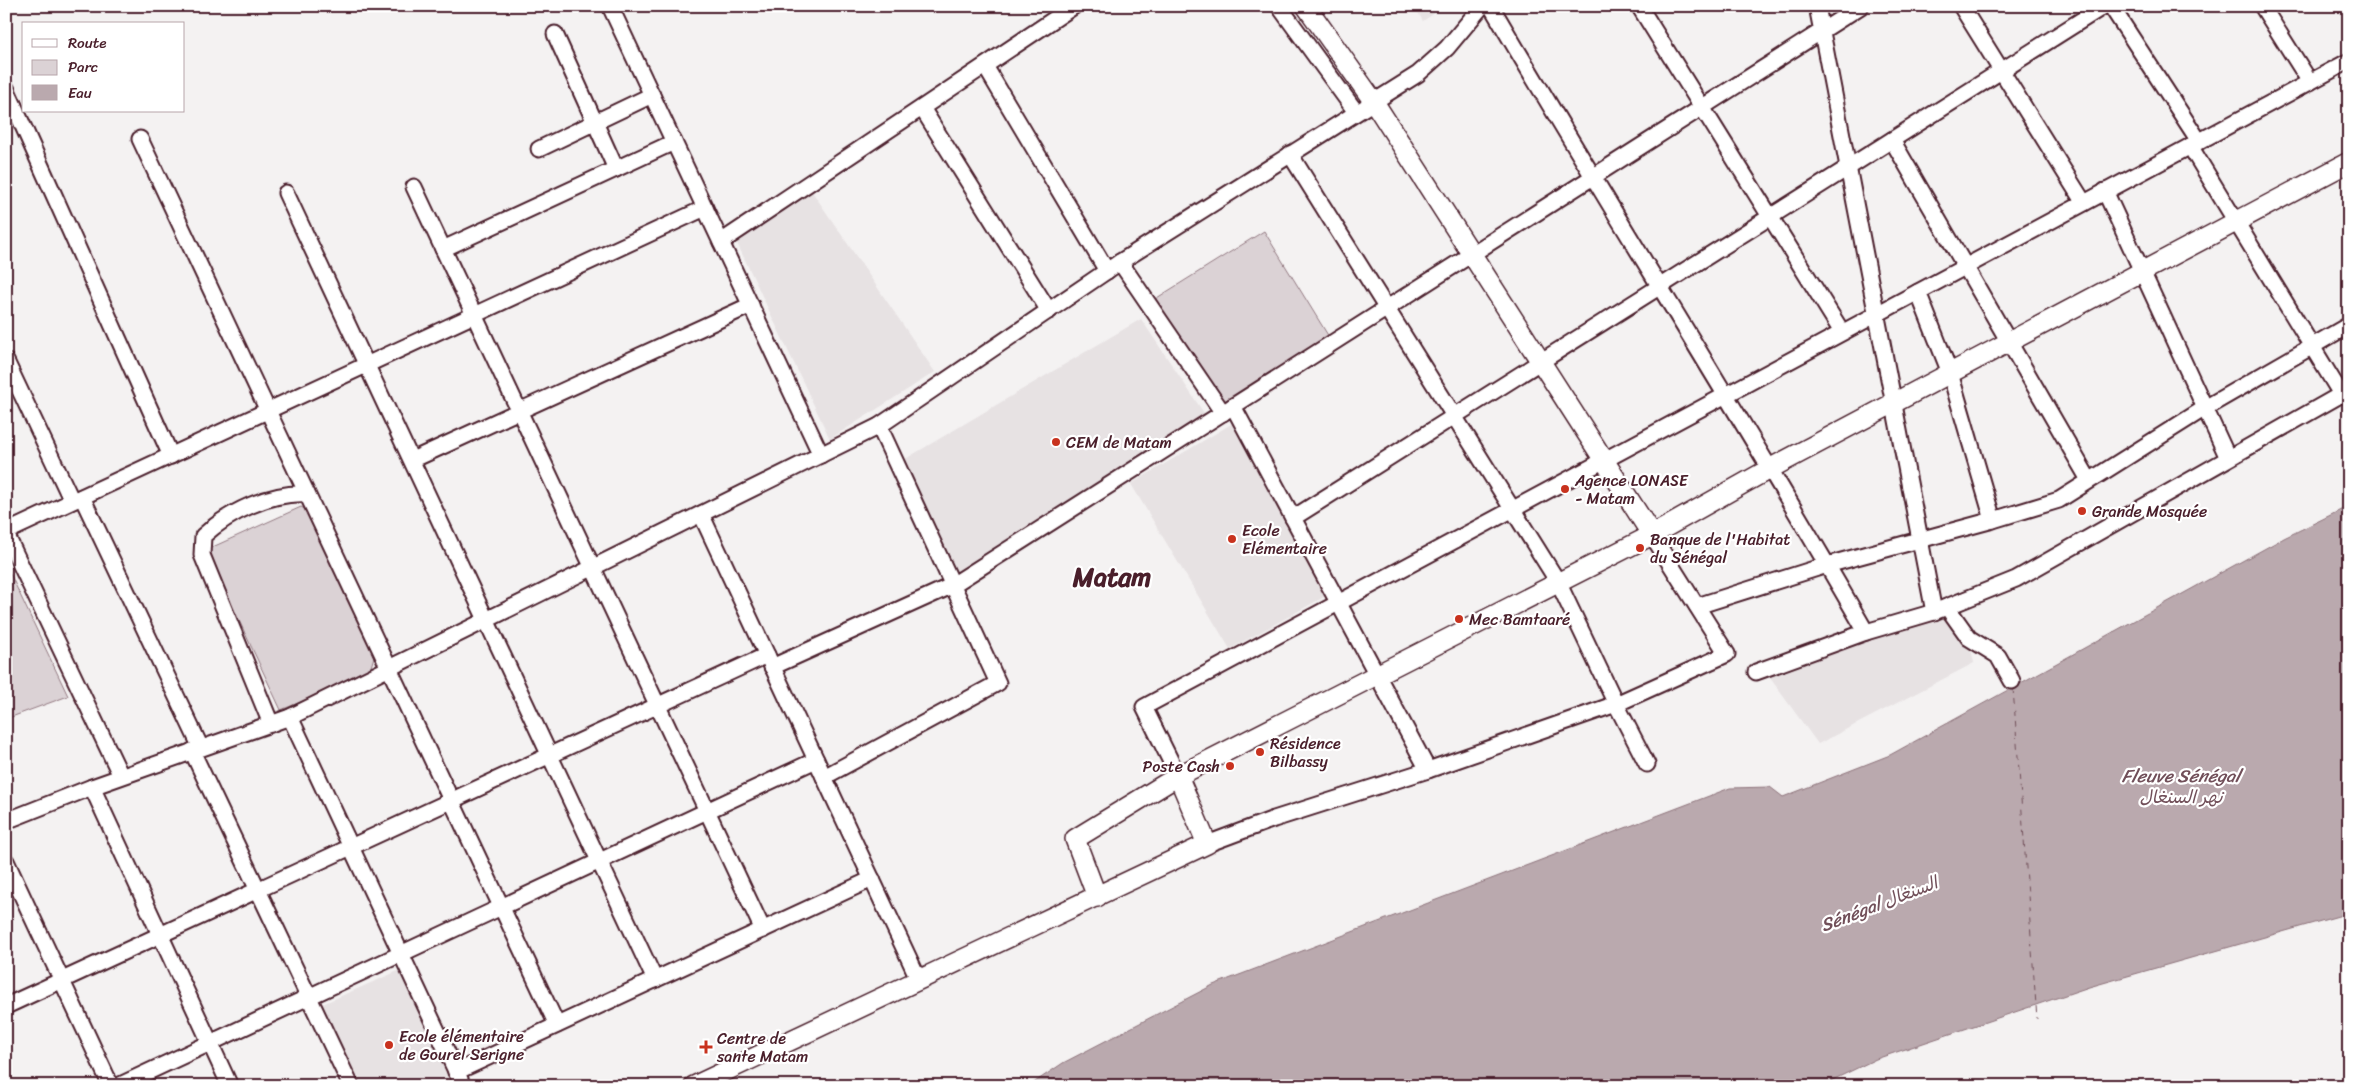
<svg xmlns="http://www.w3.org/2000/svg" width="2355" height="1092" font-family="Sriracha,'Playpen Sans Arabic',sans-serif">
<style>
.built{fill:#e7e2e3}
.green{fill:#dbd2d5;stroke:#927880}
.water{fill:#baa9ae;stroke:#8d727a}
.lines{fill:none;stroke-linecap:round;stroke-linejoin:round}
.ferry{stroke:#714f59;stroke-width:1;stroke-dasharray:6 5;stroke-linecap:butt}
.minor-casing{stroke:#4a1f2b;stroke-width:19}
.major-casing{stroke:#4a1f2b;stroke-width:22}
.minor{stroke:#fff;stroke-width:15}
.major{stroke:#fff;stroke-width:19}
.poi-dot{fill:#c8321e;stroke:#fff;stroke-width:2}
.labels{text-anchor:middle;stroke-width:4.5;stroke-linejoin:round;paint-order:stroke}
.poi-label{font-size:16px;fill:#4a1f2b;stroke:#fff;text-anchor:start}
.water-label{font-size:18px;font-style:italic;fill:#714f59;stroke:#fff}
.town-label{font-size:26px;font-weight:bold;fill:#4a1f2b;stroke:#fff}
</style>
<rect width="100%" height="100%" fill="#f4f2f2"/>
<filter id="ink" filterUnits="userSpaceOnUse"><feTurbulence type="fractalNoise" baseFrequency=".02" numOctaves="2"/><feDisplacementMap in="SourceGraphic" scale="10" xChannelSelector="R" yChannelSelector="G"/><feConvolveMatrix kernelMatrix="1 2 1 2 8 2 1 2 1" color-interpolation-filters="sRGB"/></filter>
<g filter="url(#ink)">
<g class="built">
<polygon points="1414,6 1445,6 1423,21"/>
<polygon points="811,190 935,372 830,439 736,241"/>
<polygon points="1141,319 1210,422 957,575 902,461"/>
<polygon points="1233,423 1331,593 1230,649 1131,484"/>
<polygon points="1962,606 1974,663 1818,744 1765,671"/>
<polygon points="405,968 457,1086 358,1086 318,1006"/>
</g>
<g class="green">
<polygon points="1264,231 1329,337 1222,405 1152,301"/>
<polygon points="301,507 309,511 375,653 369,674 281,710 206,550"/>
<polygon points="6,565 68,696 6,719"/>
</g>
<polygon class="water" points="2349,506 2349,913 2089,987 1876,1059 1820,1086 1029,1086 1063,1063 1213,985 1730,788 1770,787 1783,797 1890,755 2284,538"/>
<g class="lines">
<polyline class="ferry" points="2013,688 2037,1019"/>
<defs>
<g id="minor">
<polyline points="610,6 821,455"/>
<polyline points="1279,6 1356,112"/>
<path d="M1491,6C1614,216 1745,421 1866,632"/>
<polyline points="1639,6 1842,332"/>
<polyline points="1817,6 1934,612"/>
<polyline points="1961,6 2084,203"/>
<polyline points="2111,6 2199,141"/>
<polyline points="2262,6 2310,82"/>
<polyline points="555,34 616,169"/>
<polyline points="985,66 1107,271"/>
<polyline points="6,88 171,456"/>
<polyline points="922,108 1049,311"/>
<polyline points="140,139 557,1025"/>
<polyline points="1892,140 2089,480"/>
<polyline points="2190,146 2341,394"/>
<polyline points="539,149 652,95"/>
<polyline points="1290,154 1558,582 1616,704 1647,764"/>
<polyline points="414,187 763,930"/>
<polyline points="2105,191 2228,458"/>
<polyline points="286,193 655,980"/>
<polyline points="721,242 1074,6"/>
<polyline points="443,249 674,142"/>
<polyline points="1120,262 1223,413"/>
<polyline points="1918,292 1950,373 1993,520"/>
<polyline points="6,361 72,501"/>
<polyline points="1233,406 1428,770"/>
<polyline points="412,460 751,305"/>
<polyline points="82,497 201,748"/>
<polyline points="701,514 919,980"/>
<polyline points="1293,518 2104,6"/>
<polyline points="6,532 705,208"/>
<polyline points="6,534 121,776"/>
<polyline points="1697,606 1827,565 1993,520 2059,500 2205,408 2349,325"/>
<polyline points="1947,607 1969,638 1998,656 2012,681"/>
<polyline points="772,667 951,586 1861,6"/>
<polyline points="1756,672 1866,632 1934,612 2016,579 2349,390"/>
<polyline points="290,717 463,1086"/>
<path d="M271,724L202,555L203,536C229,512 270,492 307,494"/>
<polyline points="192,751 351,1086"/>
<polyline points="1178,776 1144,707 2349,61"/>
<polyline points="824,777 998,683 879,426"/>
<polyline points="92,787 230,1086"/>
<polyline points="6,821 92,787 290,717 879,426 1120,262 1418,74 1447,48 1482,6"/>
<polyline points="1207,844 1274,819 1428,770 1616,704 1727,654 1652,535"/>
<polyline points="6,861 111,1086"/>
<polyline points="6,1006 767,655"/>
<polyline points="456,1072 872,879"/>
<polyline points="118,1086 816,760"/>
</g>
<g id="major">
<polyline points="1306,6 1374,102 1652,535"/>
<polyline points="1097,897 1075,839 1178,776"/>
<polyline points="694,1086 1207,844 1178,776 1652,535 1771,468 2349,162"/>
</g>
</defs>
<use href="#minor" class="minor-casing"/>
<use href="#major" class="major-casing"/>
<use href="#minor" class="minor"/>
<use href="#major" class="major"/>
</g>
</g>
<g class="poi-dot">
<circle cx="1056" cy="442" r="5"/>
<circle cx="1565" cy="489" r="5"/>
<circle cx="2082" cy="511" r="5"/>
<circle cx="1232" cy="539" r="5"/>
<circle cx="1640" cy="548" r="5"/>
<circle cx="1459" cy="619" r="5"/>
<circle cx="1260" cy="752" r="5"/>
<circle cx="1230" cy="766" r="5"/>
<circle cx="389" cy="1045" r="5"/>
<path d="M703.5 1039.5h5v5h5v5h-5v5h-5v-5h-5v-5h5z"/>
</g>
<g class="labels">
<g class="poi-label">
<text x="1066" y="448">CEM de Matam</text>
<text x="1575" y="486">Agence LONASE<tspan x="1575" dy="18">- Matam</tspan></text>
<text x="2092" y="517">Grande Mosquée</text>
<text x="1242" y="536">Ecole<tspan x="1242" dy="18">Elémentaire</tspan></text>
<text x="1650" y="545">Banque de l'Habitat<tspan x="1650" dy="18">du Sénégal</tspan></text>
<text x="1469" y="625">Mec Bamtaaré</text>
<text x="1270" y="749">Résidence<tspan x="1270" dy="18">Bilbassy</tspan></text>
<text x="1220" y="772" text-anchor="end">Poste Cash</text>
<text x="399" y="1042">Ecole élémentaire<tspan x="399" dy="18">de Gourel Serigne</tspan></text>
<text x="717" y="1044">Centre de<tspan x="717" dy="18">sante Matam</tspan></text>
</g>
<g class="water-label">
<text x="2181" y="782">Fleuve Sénégal<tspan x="2181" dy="21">نهر السنغال</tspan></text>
<text transform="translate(1879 904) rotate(-21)" y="6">Sénégal السنغال</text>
</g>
<g class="town-label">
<text x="1112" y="586">Matam</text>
</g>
</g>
<rect width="2355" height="1092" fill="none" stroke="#fff" stroke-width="25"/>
<rect x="12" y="12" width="2330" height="1067" fill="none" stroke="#4a1f2b" stroke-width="2" filter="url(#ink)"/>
<rect x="22" y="22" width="162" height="90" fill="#ffffff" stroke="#b7a5aa"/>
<rect x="32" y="39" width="25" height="8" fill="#ffffff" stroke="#b7a5aa"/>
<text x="68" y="48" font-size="15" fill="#4a1f2b">Route</text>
<rect x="32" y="60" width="25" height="15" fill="#dbd2d5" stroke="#b7a5aa"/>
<text x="68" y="72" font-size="15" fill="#4a1f2b">Parc</text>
<rect x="32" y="85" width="25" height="15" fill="#baa9ae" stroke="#b7a5aa"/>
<text x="68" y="98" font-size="15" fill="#4a1f2b">Eau</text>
</svg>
